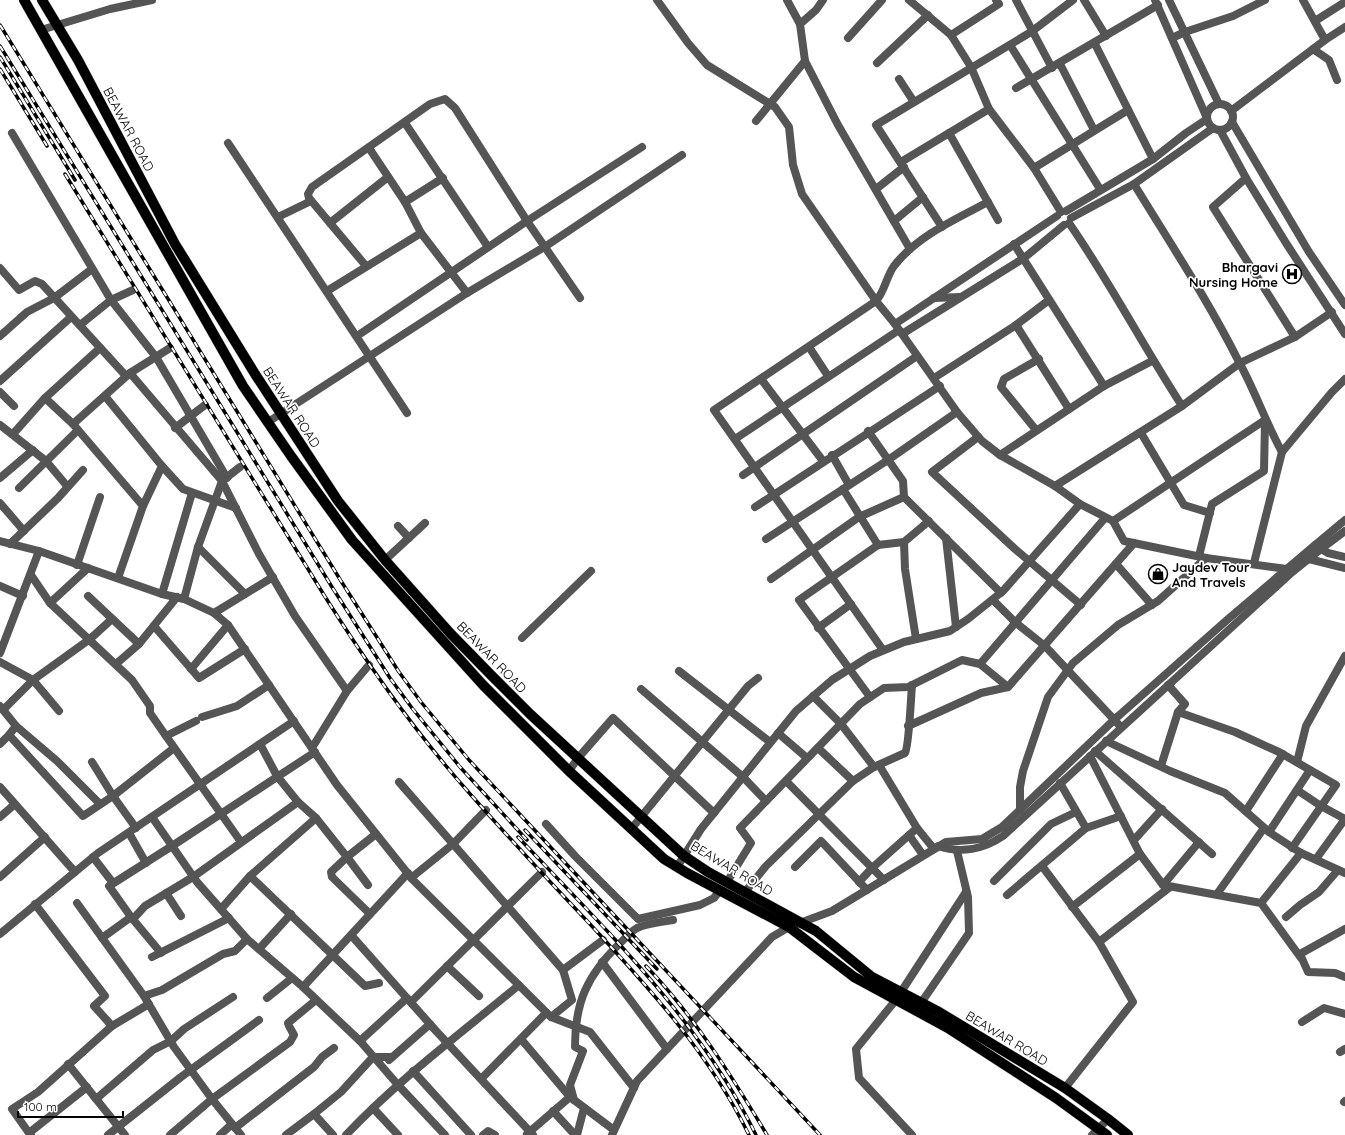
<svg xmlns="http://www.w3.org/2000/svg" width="1345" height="1135" font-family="Quicksand,sans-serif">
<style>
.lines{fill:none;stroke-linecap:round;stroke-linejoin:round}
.primary-casing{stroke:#dbdbdb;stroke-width:11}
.minor{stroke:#555;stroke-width:8}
.tertiary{stroke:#555;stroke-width:8}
.primary{stroke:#000;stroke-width:10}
.rail-casing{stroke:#000;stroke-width:3.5}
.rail{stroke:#fff;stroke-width:2;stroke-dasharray:6;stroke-linecap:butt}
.labels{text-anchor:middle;stroke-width:3.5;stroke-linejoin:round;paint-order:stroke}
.street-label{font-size:13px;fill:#000;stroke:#fff}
.poi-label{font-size:13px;font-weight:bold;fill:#000;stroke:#fff;text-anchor:end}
</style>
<rect width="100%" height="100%" fill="#fff"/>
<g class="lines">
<defs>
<g id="primary">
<polyline points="24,0 243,386 291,456 352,540 483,685 569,771 664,859 687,873 789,927 854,977 948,1028 1056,1098 1107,1135"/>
<polyline points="42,0 78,60 175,244 255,374 338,501 385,560 450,633 491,675 530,714 684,856 708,872 816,931 872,977 939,1012 1065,1088 1108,1119 1128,1135"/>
</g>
</defs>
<use href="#primary" class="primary-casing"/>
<g class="minor">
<polyline points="657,0 688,43 707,65 775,107 789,127 793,165 802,194 876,301 895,324 957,412 982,441 1000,455 1055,486 1080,504 1113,521 1124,541 1206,558 1287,569"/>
<polyline points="787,0 800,24"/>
<polyline points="909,0 951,35 971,67 989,109 1034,168 1061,212"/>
<polyline points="1016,0 1052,68"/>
<polyline points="1084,0 1106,36"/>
<polyline points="1155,0 1206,116"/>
<polyline points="1169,0 1219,104"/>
<polyline points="1303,0 1325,40"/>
<polyline points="1315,21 1345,2"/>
<polyline points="41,30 110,9 152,0"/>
<polyline points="951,35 999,4 996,0"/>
<polyline points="848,38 882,0"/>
<polyline points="1172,38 1185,32 1233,16 1265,0"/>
<polyline points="1095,44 1153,159"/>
<polyline points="1010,45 1100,189"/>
<polyline points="1313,49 1329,60 1337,80"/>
<polyline points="805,61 838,125 910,249"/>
<polyline points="877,63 928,15"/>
<polyline points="1060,64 1094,130"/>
<polyline points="899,79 914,102"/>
<polyline points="1016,88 1158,5"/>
<circle cx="1220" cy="117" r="13"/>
<polyline points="1231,111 1325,40 1345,27"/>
<polyline points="756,121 805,61 800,24 816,10 823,0"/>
<polyline points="1232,122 1309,252 1345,305"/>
<polyline points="405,123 488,247"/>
<polyline points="1220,130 1246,178 1286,243 1345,334"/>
<polyline points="12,133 111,300 156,357 227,478"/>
<polyline points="949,133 998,220"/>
<polyline points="228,143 407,413"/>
<polyline points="369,148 405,202 421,233 467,293"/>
<polyline points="901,162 989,109"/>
<polyline points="1034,168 1128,110"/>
<polyline points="1246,178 1213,207 1295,337"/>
<path d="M1134,184C1170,243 1208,300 1239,362C1255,391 1266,423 1282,452"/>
<polyline points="876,189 904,167"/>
<polyline points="405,202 443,178"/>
<polyline points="1066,211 1153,159 1186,133 1207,119"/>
<polyline points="278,217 311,201"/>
<polyline points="1071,218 1134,184 1213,128"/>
<polyline points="894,221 923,197"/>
<polyline points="330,223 388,177"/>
<path d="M1069,223C1110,282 1143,346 1182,406"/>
<polyline points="942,227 876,125 1031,32 1073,0"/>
<polyline points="1014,244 1104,386"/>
<polyline points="366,266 309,198 308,194 312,187 430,104 445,99 455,108 527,221 580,298"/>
<polyline points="0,268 19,290 35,281 42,284 126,376"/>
<polyline points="327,291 421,233"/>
<polyline points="934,298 960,297"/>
<polyline points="895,324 1057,216"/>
<polyline points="80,325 111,300 133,290"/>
<polyline points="1016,325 1069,409"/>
<polyline points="902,334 1024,258 1064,225"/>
<polyline points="0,336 27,312 54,298 92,269"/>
<polyline points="357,336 527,221 642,147"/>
<polyline points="809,347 828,376"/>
<polyline points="130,373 222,481 259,554 295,616 347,691"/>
<polyline points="934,378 1016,325 1049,300"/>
<polyline points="761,379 823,461"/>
<polyline points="0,381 71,317"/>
<polyline points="0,392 14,406"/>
<polyline points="105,396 162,466 143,506 118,578"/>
<polyline points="45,398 73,424 143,506"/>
<polyline points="268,422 467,293 546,246 682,155"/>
<polyline points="73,424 130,373 170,348"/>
<polyline points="0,425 46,461 67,486"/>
<polyline points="175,428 205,405"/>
<polyline points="1036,430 1001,387 1004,379 1039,359"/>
<polyline points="868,431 903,481 904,497 1001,593"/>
<polyline points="1141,433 1184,505 1210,513"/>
<polyline points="13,434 45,398 100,348"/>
<polyline points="978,437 932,472 1015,549 1081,605"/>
<polyline points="735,439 899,330"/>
<polyline points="832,455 849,485"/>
<polyline points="1000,455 1104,386 1152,361"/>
<polyline points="162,466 183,489 236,508"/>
<polyline points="743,475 917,356"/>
<polyline points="0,478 33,450"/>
<polyline points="1055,486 1182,406 1240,363 1295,337 1332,312"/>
<polyline points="19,488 78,430"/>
<polyline points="843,489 878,545"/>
<polyline points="0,503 24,531"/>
<polyline points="755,507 940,386"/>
<polyline points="1113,521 1265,420"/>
<polyline points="398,526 409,538"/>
<polyline points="946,538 956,627"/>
<polyline points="766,539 888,460 957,412"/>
<polyline points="0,541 39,551 162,594 184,599 214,613 228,625 337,785 413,880 551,1017 590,1032 634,1088"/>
<polyline points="904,542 905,569 916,639"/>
<polyline points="10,544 58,498 83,470"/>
<polyline points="1315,545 1345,520"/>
<polyline points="198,547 245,594"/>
<polyline points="1321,549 1345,531"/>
<polyline points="1199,556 1212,504 1264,471 1265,421"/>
<polyline points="385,560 425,523"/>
<polyline points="1254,563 1282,452 1332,392 1345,379"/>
<polyline points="1116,564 1152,605"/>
<polyline points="77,565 100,497"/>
<polyline points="31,575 50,603 132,680 150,706 150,713 166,736 241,842"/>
<polyline points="771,579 859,517 904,497"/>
<polyline points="0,586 23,596"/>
<polyline points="162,594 192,493"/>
<polyline points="88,596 139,644"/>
<polyline points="184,599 198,547 222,481 240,467"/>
<polyline points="993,600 1015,622 1045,646 1121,727"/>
<polyline points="50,603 88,568"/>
<polyline points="214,613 273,577"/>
<polyline points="154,626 199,678 245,649"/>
<polyline points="818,628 851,604"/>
<polyline points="522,638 591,571"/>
<path d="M883,650L714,410L876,301C885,291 886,277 894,266C917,236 956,219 988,202"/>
<polyline points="0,653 39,551"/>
<polyline points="0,662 33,680 59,711"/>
<polyline points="116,664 139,644 177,597"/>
<polyline points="980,664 1105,518"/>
<polyline points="191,669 228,625"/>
<polyline points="679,671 770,742"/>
<polyline points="1168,685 1185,704 1178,712"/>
<polyline points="641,689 743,777 766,801"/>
<polyline points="813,696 841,724 874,767"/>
<polyline points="870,697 799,600 878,545 904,542 929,521"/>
<polyline points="0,706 16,726 9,735 83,816 113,796 174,748"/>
<polyline points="3,710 33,680 90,639 112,619"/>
<polyline points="202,717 237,706 269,685"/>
<polyline points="16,726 57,761 100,804"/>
<polyline points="908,726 981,693 1008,687 1134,543"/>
<polyline points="778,733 807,758"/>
<polyline points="166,736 196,721"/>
<polyline points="1106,741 1170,771 1225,793 1269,832 1301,853 1345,873"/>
<polyline points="0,744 9,735"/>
<polyline points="260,744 277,776 298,802 316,818 347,857 376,834"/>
<polyline points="312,748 347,691 369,665"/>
<polyline points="818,748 853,781"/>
<polyline points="1095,751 1212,854"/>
<polyline points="1090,756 1140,854 1163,885 1261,903 1301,958"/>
<polyline points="92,762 113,796 136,828"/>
<polyline points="1297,762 1306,726 1345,656"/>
<polyline points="879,765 917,828 934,849"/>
<polyline points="1161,766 1178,712 1235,732 1279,752 1336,785 1292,848"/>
<polyline points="569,771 578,758 613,718 714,813"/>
<polyline points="786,781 884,880"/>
<polyline points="399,782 563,970"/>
<polyline points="1060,783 1086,828"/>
<polyline points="0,787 75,872"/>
<polyline points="1297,790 1321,806 1345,819"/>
<polyline points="1020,810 1020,787 1023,771 1048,697 1073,663 1118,625 1158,601 1206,558"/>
<polyline points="1246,811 1283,754"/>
<polyline points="0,817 15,804"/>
<polyline points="152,817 197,882 247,939 303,987 360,1041 398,1085 445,1135"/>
<polyline points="546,824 575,856 638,919 700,905 714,898 720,890"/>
<polyline points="632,828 748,686 758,678"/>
<polyline points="1269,832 1310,770"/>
<polyline points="129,833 146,863"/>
<polyline points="909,835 923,855"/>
<polyline points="1134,840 1162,809"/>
<polyline points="93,857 113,883"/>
<polyline points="1316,859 1345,819"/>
<polyline points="1042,866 1099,942 1133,1002 1065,1088"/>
<polyline points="677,867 701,829 796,711 832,680 870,656 904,642 950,631 968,619 1003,591 1080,504"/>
<polyline points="795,867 821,841 867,890"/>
<polyline points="250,876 365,986 379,983"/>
<polyline points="0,877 45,837"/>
<polyline points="411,878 453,844 486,810"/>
<polyline points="994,881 1051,824 1076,812"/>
<polyline points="727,882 751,843 740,828 860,704 884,688 908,687 962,660 980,664 1008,687"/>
<polyline points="859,882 872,868 917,828"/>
<polyline points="368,885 347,857 331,872 332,877 370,914"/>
<polyline points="1163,885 1199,842"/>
<path d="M745,892L766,866L853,781L874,767L905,753C909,747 911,696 912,685"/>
<polyline points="166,893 181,916"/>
<polyline points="1217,894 1264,828"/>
<polyline points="1007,895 1086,828 1121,816"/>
<polyline points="77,903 144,996 174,1047 212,1099 241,1135"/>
<polyline points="1261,903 1301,853"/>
<polyline points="35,904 105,996 94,1006 112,1026"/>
<polyline points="1072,907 1140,854"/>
<polyline points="221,909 250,876 316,818"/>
<polyline points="1286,917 1300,905 1319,892 1338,870"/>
<polyline points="133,919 145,906 193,877 298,802"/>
<polyline points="1345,929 1300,954 1308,972 1335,973 1345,977"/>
<polyline points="0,934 98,853 294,721"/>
<polyline points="351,935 437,1032 533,1135"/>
<polyline points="102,938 131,917"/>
<polyline points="1099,942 1170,887"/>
<polyline points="259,949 291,914"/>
<polyline points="161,953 131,917 109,886 172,846 315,752"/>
<polyline points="152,957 229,918"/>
<polyline points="602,962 667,1049"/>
<polyline points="447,966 479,996"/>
<polyline points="303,987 408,873"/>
<polyline points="901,992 966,892"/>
<polyline points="144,996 162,990 223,954 235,951 247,939"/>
<polyline points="267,998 292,978"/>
<polyline points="895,1001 856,1049 859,1078 912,1135"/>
<polyline points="411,1002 542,872"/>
<polyline points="921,1003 969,933 968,897 957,851"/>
<polyline points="551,1017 572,1000 563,970 603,940"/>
<polyline points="1302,1022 1324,1008 1345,1014"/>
<polyline points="521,1039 570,1097 614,1130"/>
<polyline points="360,1041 407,998"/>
<polyline points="1340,1052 1345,1049"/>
<polyline points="389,1060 430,1024"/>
<polyline points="68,1064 125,1135"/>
<polyline points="413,1071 471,1135"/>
<polyline points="481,1079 546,1013"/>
<polyline points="96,1099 153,1050 171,1041 184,1029 233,997"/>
<path d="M574,1100L570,1085L583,1051L575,1047C575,1002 587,976 619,944C625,939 631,931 637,928C648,923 662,922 673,920"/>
<polyline points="1344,1102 1345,1101"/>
<polyline points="373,1108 398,1135"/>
<polyline points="553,1111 575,1135"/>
<polyline points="314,1114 341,1092 373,1057 392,1057"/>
<polyline points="235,1128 314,1067 322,1057 334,1048"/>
<polyline points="29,1133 12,1109 38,1092 112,1026 149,1004"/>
<polyline points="527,1134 570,1097"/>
<polyline points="31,1135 29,1133 87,1087"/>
<polyline points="108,1135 181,1077 259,1020"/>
<polyline points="170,1135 212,1099 290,1042 294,1035 289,1026 288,1023 316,1000"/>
<polyline points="220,1135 232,1124"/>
<polyline points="286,1135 314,1114 333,1135"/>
<path d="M346,1135C399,1079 460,1034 519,985"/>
<polyline points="483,1135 488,1131 495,1135"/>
<polyline points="577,1135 584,1108"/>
<polyline points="612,1135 637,1081 772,937 789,927"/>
<polyline points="1092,1135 1108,1119"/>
</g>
<g class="tertiary">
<polyline points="1305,558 1345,568"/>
<path d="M938,846C961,854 984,849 1003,836L1290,574L1321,549"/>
<polyline points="797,924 832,911 946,842 982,839 1002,827 1115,719 1227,620 1315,545 1328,553 1345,557"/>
</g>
<use href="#primary" class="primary"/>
<defs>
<g id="rail">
<polyline points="0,25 341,581 399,672 421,702 469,760 820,1135"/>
<polyline points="0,46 332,587 390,678 412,708 460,767 527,840"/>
<polyline points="0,57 75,180"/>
<polyline points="0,69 47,146"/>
<path d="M65,174L324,595C369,667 414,731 471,795C510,839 549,881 589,923C650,989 709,1053 749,1135"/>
<polyline points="525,830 657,969"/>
<path d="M518,837C605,929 700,1020 756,1135"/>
<path d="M646,966C695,1017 731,1075 767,1135"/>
</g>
</defs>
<use href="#rail" class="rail-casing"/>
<use href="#rail" class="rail"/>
</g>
<defs>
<symbol id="hospital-ring" viewBox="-11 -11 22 22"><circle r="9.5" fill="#fff" stroke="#000" stroke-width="1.5"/><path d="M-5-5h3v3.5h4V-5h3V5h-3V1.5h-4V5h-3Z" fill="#000"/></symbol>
<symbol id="shop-ring" viewBox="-11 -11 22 22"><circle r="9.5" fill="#fff" stroke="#000" stroke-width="1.5"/><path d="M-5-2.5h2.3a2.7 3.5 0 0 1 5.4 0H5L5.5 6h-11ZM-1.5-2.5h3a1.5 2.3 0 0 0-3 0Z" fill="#000"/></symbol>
</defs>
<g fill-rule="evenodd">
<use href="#hospital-ring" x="1281" y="263" width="22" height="22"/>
<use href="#shop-ring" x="1147" y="563" width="22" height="22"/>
</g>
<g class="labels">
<g class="street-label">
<text transform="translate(129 129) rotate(62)" y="5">BEAWAR ROAD</text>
<text transform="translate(292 407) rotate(57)" y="5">BEAWAR ROAD</text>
<text transform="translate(492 657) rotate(46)" y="5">BEAWAR ROAD</text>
<text transform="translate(732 868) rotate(31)" y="5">BEAWAR ROAD</text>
<text transform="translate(1007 1038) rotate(31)" y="5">BEAWAR ROAD</text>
</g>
<g class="poi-label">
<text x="1278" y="272">Bhargavi<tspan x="1278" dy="15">Nursing Home</tspan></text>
<text x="1172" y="572" text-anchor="start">Jaydev Tour<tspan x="1172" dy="15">And Travels</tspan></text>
</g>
</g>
<path d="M18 1111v6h105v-6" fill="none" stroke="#000000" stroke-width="2"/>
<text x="24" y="1111" font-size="12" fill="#000000" stroke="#ffffff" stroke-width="3" paint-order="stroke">100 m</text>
</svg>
